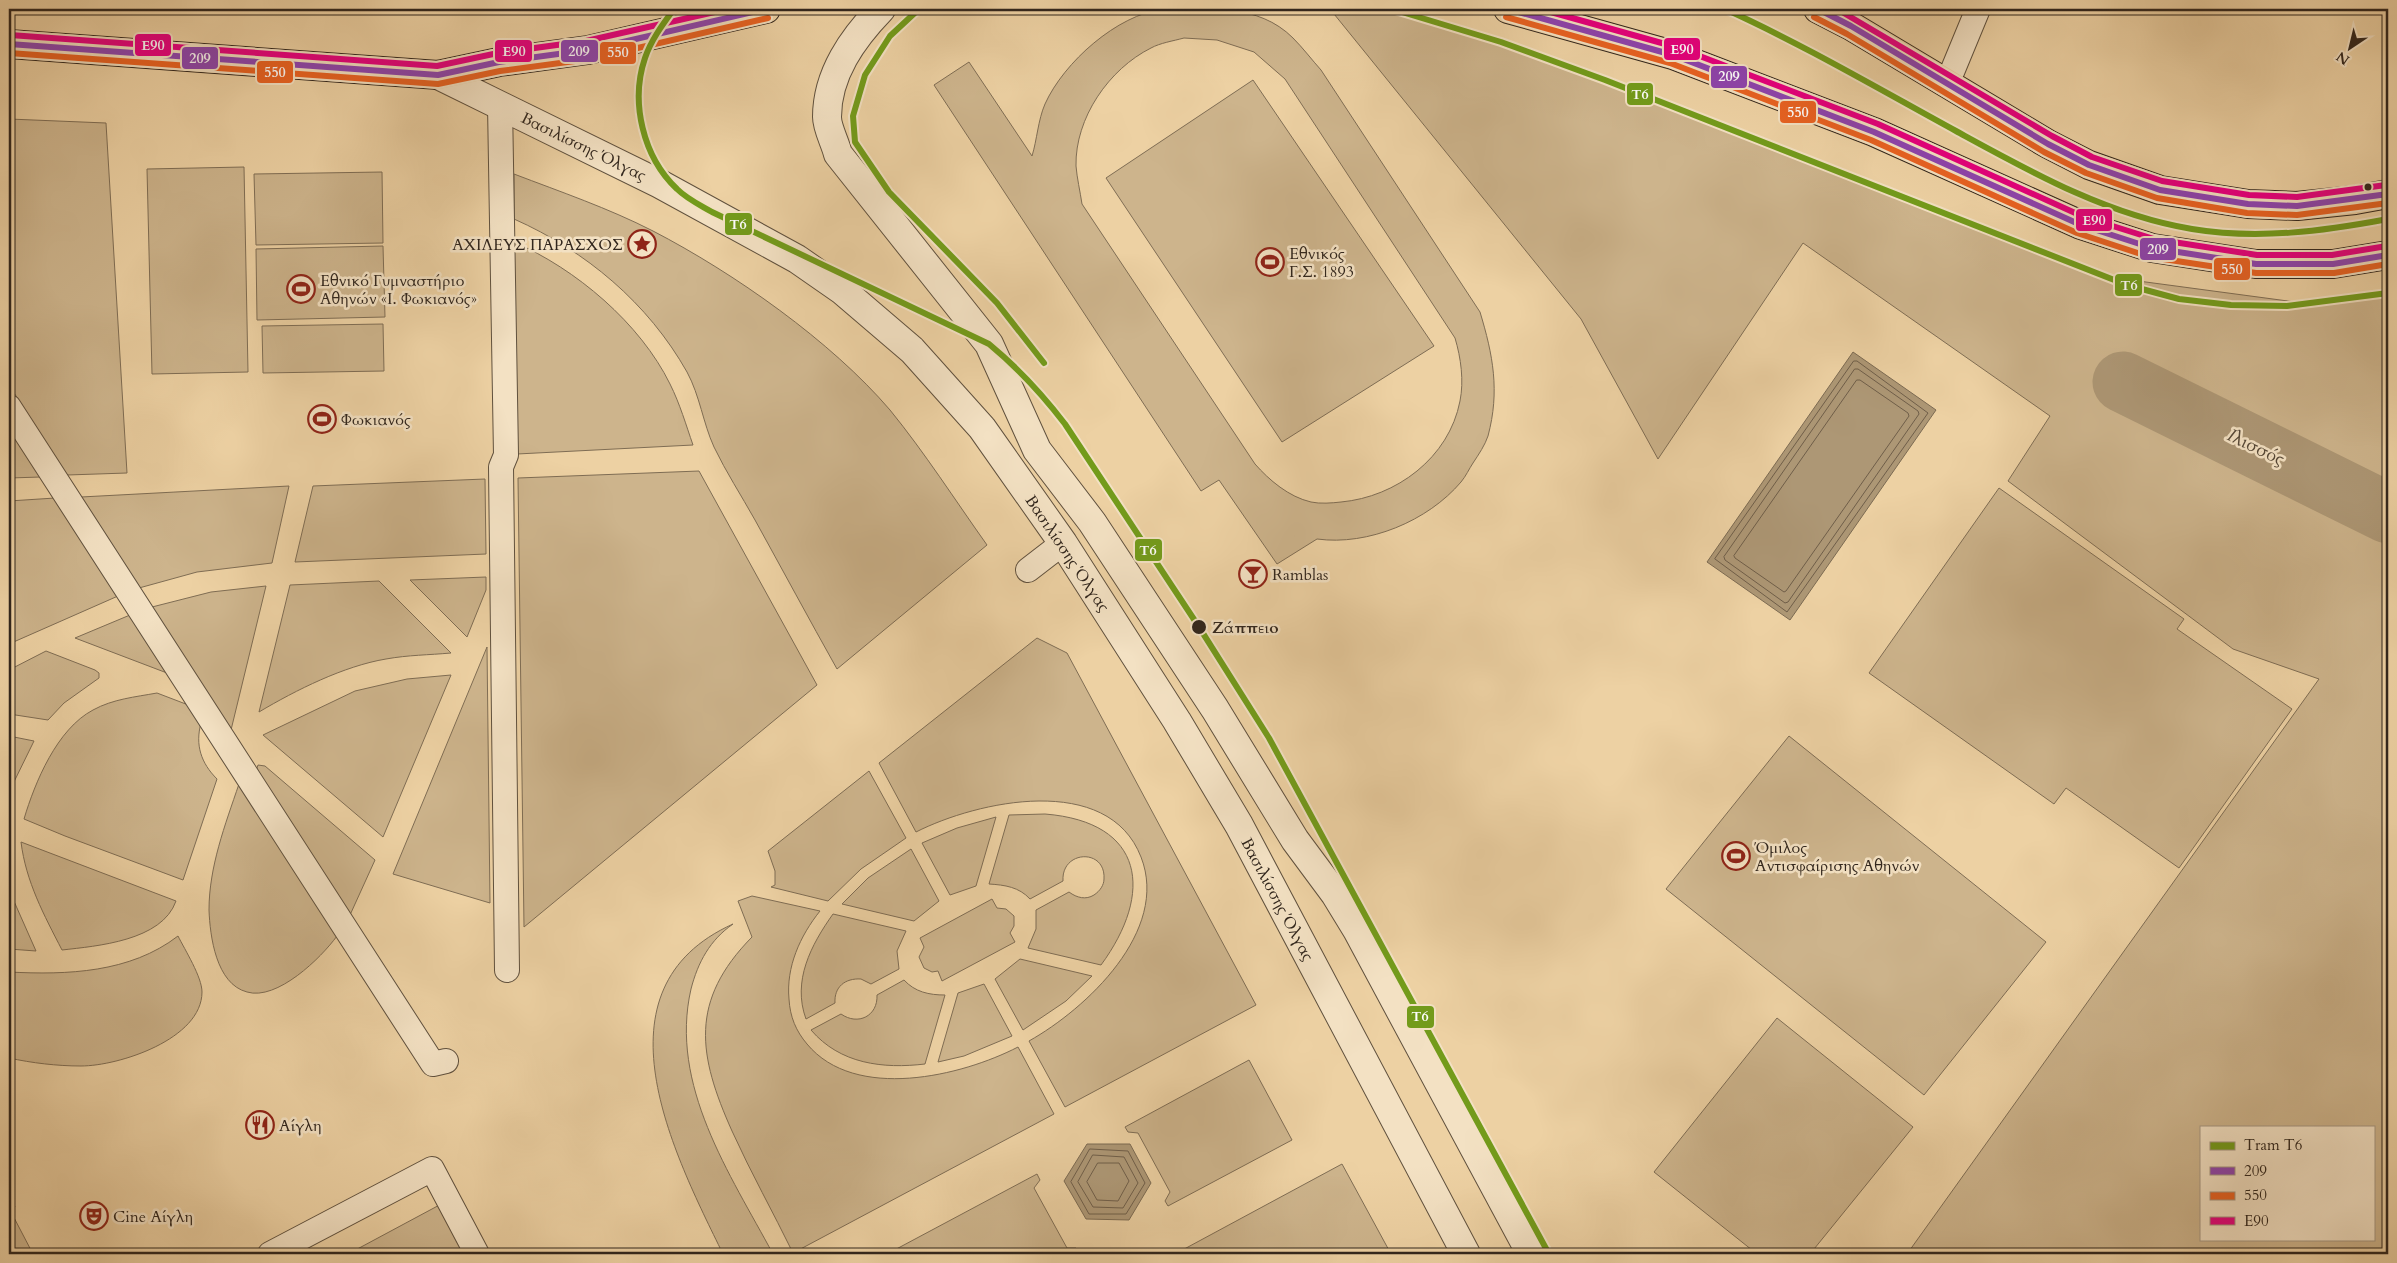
<svg xmlns="http://www.w3.org/2000/svg" width="2397" height="1263" font-family="Cardo,serif">
<style>
.green{fill:#cdb48c;stroke:#7f6d54;fill-rule:evenodd}
.water{fill:#ad9775;stroke:#7b6a52}
.lines{fill:none;stroke-linecap:round;stroke-linejoin:round}
.shore{stroke:#6f5e49;stroke-width:1}
.river{stroke:#ad9775;stroke-width:61}
.pedestrian-casing{stroke:#60513e;stroke-width:26}
.minor-casing{stroke:#60513e;stroke-width:30}
.primary-casing{stroke:#31261d;stroke-width:30}
.pedestrian{stroke:#f3e1c3;stroke-width:24}
.minor{stroke:#f3e1c3;stroke-width:28}
.primary{stroke:#edd1a3;stroke-width:28}
.bus-1-casing{stroke:#f3e1c3;stroke-width:10}
.bus-2-casing{stroke:#f3e1c3;stroke-width:10}
.bus-3-casing{stroke:#f3e1c3;stroke-width:10}
.bus-1{stroke:#8e44ad;stroke-width:6}
.bus-2{stroke:#e86222;stroke-width:6}
.bus-3{stroke:#e5007d;stroke-width:6}
.tram-1-casing{stroke:#f3e1c3;stroke-width:10}
.tram-1{stroke:#739b1b;stroke-width:6}
.bus-dot{fill:#31261d;stroke:#f3e1c3;stroke-width:2}
.labels{text-anchor:middle;stroke-width:5;stroke-linejoin:round;paint-order:stroke}
.street-label{font-size:16px;fill:#31261d;stroke:#f3e1c3}
.poi-label{font-size:16px;fill:#31261d;stroke:#f3e1c3;text-anchor:start}
.stop-label{font-size:16px;font-weight:bold;fill:#31261d;stroke:#f3e1c3;text-anchor:start}
.water-label{font-size:18px;font-style:italic;fill:#564837;stroke:#f3e1c3}
.line-badge{stroke:#f3e1c3;stroke-width:2}
.badge-label{font-size:14px;text-anchor:middle;font-weight:bold;fill:#fff}
</style>
<rect width="100%" height="100%" fill="#edd1a3"/>
<filter id="stains"><feTurbulence type="fractalNoise" baseFrequency=".004" numOctaves="4"/><feColorMatrix values="0 0 0 0 .2 0 0 0 0 .09 0 0 0 0 .02 0 0 0 .5 -.17"/></filter>
<radialGradient id="worn" r=".72"><stop offset=".6" stop-color="#630" stop-opacity="0"/><stop offset="1" stop-color="#630" stop-opacity=".3"/></radialGradient>
<g class="green">
<path d="M1163,9C1208,9 1258,3 1293,38C1303,48 1312,60 1321,70L1480,312C1493,355 1500,391 1488,436C1485,445 1479,454 1473,463C1469,469 1466,476 1461,482C1428,521 1368,546 1317,539L1277,564L1219,480L1201,491L934,85L969,62L1032,156C1037,140 1038,120 1045,104C1064,62 1117,15 1163,9ZM1184,38L1217,40L1254,52L1285,79L1455,338C1461,358 1464,381 1460,401C1449,458 1396,497 1341,502C1332,503 1320,504 1311,502C1289,497 1269,480 1255,464L1082,204C1080,191 1077,178 1076,166C1075,118 1109,69 1151,48C1160,43 1173,41 1184,38Z"/>
<path d="M1330,9H1395L1487,38L2101,276L2310,304L2388,294V1254H1907L2319,679L2233,649L2008,481L2050,416L1803,243L1658,459L1581,319ZM2201,1127H2373V1239H2201Z"/>
<polygon points="1253,80 1434,346 1282,442 1106,178"/>
<polygon points="9,119 106,123 127,473 67,475 9,385"/>
<polygon points="244,167 248,372 152,374 147,169"/>
<polygon points="382,172 383,243 256,245 254,174"/>
<path d="M514,174C561,192 608,208 653,231C734,273 831,341 890,410C925,453 955,500 987,545L837,669C809,619 782,569 755,520C741,495 726,472 714,447C703,423 700,396 687,372C648,303 586,251 514,219Z"/>
<path d="M514,242C576,269 640,323 670,384C680,404 686,425 693,445L517,454Z"/>
<polygon points="383,246 385,317 257,320 256,249"/>
<polygon points="383,324 384,371 263,373 262,326"/>
<polygon points="9,427 41,477 9,478"/>
<polygon points="699,471 817,685 524,927 518,478"/>
<polygon points="485,479 486,554 295,562 313,486"/>
<polygon points="289,486 272,563 197,572 139,588 81,497"/>
<polygon points="1999,488 2184,619 2177,629 2292,709 2179,868 2066,788 2054,804 1869,673"/>
<polygon points="55,498 118,596 9,644 9,501"/>
<polygon points="486,577 486,590 467,637 410,580"/>
<path d="M379,581L451,653C429,655 408,655 386,659C344,666 296,690 259,712L290,585Z"/>
<polygon points="266,586 231,730 152,607 211,592"/>
<polygon points="130,615 167,673 75,638"/>
<path d="M1037,638L1067,653L1256,1005L1065,1107L1029,1041C1086,1009 1170,931 1141,857C1108,772 977,801 916,832L879,763Z"/>
<polygon points="487,647 490,903 393,874"/>
<polygon points="46,651 95,670 99,673 99,678 64,703 48,720 9,714 9,670"/>
<polygon points="451,675 383,837 263,735 355,691 407,679"/>
<path d="M157,693L191,706L201,723C195,745 201,763 217,779L183,880L65,836L24,819C35,782 57,729 93,710C113,699 135,697 157,693Z"/>
<polygon points="9,736 34,741 9,792"/>
<polygon points="1789,736 2046,942 1924,1095 1666,889"/>
<polygon points="258,765 265,766 375,860 350,915 261,778 257,768"/>
<polygon points="869,771 906,838 861,869 828,901 771,887 775,885 775,871 768,851"/>
<path d="M239,784L337,936C321,958 277,1001 247,992C216,984 210,936 209,910C209,867 225,825 239,784Z"/>
<path d="M1045,814C1145,822 1154,893 1101,965L1028,948L1036,929V910L1069,892C1077,898 1086,900 1094,895C1100,891 1104,885 1104,879C1106,848 1061,850 1063,881L1030,899C1019,887 1005,885 989,884L1009,815Z"/>
<polygon points="996,817 976,886 950,895 922,843 957,828"/>
<path d="M21,842L176,901C162,941 97,946 62,950C44,915 26,882 21,842Z"/>
<polygon points="911,849 939,901 914,921 842,904 868,878"/>
<polygon points="9,890 36,951 9,949"/>
<path d="M752,896L820,911C800,936 786,967 789,999C790,1017 796,1031 807,1044C855,1102 962,1076 1018,1047L1054,1114L793,1253C773,1212 751,1173 732,1131C698,1055 689,1001 752,937L738,901Z"/>
<polygon points="992,899 997,908 1006,909 1014,916 1014,926 1010,933 1015,942 942,981 938,971 932,972 924,968 919,957 924,947 920,938"/>
<path d="M833,914L906,931L897,951L899,969L871,984L861,979C845,978 834,987 835,1003L806,1019C792,981 811,945 833,914Z"/>
<path d="M733,924C710,940 698,962 691,989C669,1085 730,1174 773,1254H723C674,1154 589,989 733,924Z"/>
<path d="M178,936C185,950 202,977 202,992C202,1039 119,1066 81,1066C57,1066 32,1063 9,1058V972C67,975 130,973 178,936Z"/>
<polygon points="1020,959 1092,976 1066,1001 1023,1030 995,979"/>
<path d="M904,980C915,992 929,995 945,995L925,1064C883,1069 840,1064 811,1030L841,1014C858,1026 878,1016 877,995Z"/>
<polygon points="984,984 1012,1036 964,1056 938,1062 958,993"/>
<polygon points="1777,1018 1913,1127 1810,1254 1757,1254 1654,1172"/>
<polygon points="1249,1060 1292,1140 1168,1206 1165,1201 1170,1192 1138,1133 1128,1132 1125,1127"/>
<polygon points="1342,1164 1391,1254 1174,1254 1175,1254"/>
<polygon points="1037,1174 1040,1180 1034,1188 1067,1248 1076,1248 1080,1254 887,1254"/>
<polygon points="9,1194 15,1207 10,1210 33,1254 9,1254"/>
<polygon points="445,1202 473,1254 348,1254"/>
</g>
<g class="water">
<polygon points="1853,352 1936,410 1790,620 1707,562"/>
<polygon points="1087,1144 1130,1144 1151,1183 1129,1220 1086,1219 1064,1181"/>
</g>
<g class="lines">
<g class="shore">
<polygon points="1854,361 1857,361 1928,413 1787,612 1715,559"/>
<polygon points="1855,369 1858,369 1918,411 1919,414 1788,602 1785,603 1725,560 1724,557"/>
<polygon points="1857,380 1860,380 1908,413 1909,416 1786,591 1784,592 1735,558 1734,556"/>
<polygon points="1090,1149 1128,1151 1145,1183 1126,1214 1089,1214 1071,1182"/>
<polygon points="1093,1155 1124,1157 1138,1183 1123,1208 1093,1207 1078,1182"/>
<polygon points="1098,1163 1119,1163 1129,1181 1118,1201 1097,1200 1087,1182"/>
</g>
<polyline class="river" points="2123,382 2388,513"/>
<defs>
<g id="pedestrian">
<polyline points="1947,84 1978,9"/>
<polyline points="500,105 506,455 501,467 507,970"/>
<polyline points="9,407 433,1064 446,1061"/>
<polyline points="1028,570 1063,543"/>
<polyline points="270,1254 432,1169 477,1254"/>
</g>
<g id="minor">
<path d="M881,9C853,38 827,74 827,117C827,128 835,142 838,154L989,344L1037,450L1092,522L1215,709L1295,840L1335,894L1357,930L1531,1254"/>
<polyline points="438,75 660,184 797,259 843,291 912,350 982,428 1063,543 1177,721 1239,825 1466,1254"/>
</g>
<g id="primary">
<polyline points="1508,9 1673,55 1874,132 2081,225 2152,248 2256,264 2333,264 2388,255"/>
<polyline points="1818,9 1851,26 2048,144 2089,165 2160,190 2248,204 2297,206 2355,200 2388,194"/>
<polyline points="9,44 438,75 499,62 588,50 766,9"/>
</g>
</defs>
<use href="#pedestrian" class="pedestrian-casing"/>
<use href="#minor" class="minor-casing"/>
<use href="#primary" class="primary-casing"/>
<use href="#pedestrian" class="pedestrian"/>
<use href="#minor" class="minor"/>
<use href="#primary" class="primary"/>
<defs>
<g id="bus-1">
<polyline points="1508,9 1673,55 1874,132 2081,225 2152,248 2256,264 2333,264 2388,255"/>
<polyline points="1818,9 1851,26 2048,144 2089,165 2160,190 2248,204 2297,206 2388,194"/>
<polyline points="9,44 438,75 499,62 588,50 766,9"/>
</g>
<g id="bus-2">
<polyline points="1506,17 1670,63 1871,140 2077,233 2150,257 2256,273 2334,273 2388,264"/>
<polyline points="1814,17 1847,34 2044,152 2086,173 2157,198 2247,213 2297,215 2388,203"/>
<polyline points="9,53 438,84 500,71 590,59 768,18"/>
</g>
<g id="bus-3">
<polyline points="1540,9 1676,47 1878,124 2084,217 2154,239 2257,255 2332,255 2387,246"/>
<polyline points="1837,9 2052,136 2092,157 2162,181 2249,195 2297,197 2386,185"/>
<polyline points="10,35 437,66 498,53 586,41 728,9"/>
</g>
</defs>
<use href="#bus-1" class="bus-1-casing"/>
<use href="#bus-2" class="bus-2-casing"/>
<use href="#bus-3" class="bus-3-casing"/>
<use href="#bus-1" class="bus-1"/>
<use href="#bus-2" class="bus-2"/>
<use href="#bus-3" class="bus-3"/>
<defs>
<g id="tram-1">
<path d="M674,9C663,24 651,40 645,58C630,102 643,157 677,189C687,199 700,205 712,212L989,344C1018,368 1042,394 1065,424L1199,627L1269,738L1549,1254"/>
<polyline points="919,9 890,36 865,75 853,116 855,142 889,192 997,303 1044,363"/>
<polyline points="1392,9 1501,42 1605,80 2127,285 2179,299 2231,305 2287,306 2388,293"/>
<path d="M1725,9C1804,45 1879,89 1956,131C2031,172 2107,215 2192,229C2258,240 2324,231 2388,219"/>
</g>
</defs>
<use href="#tram-1" class="tram-1-casing"/>
<use href="#tram-1" class="tram-1"/>
</g>
<defs>
<symbol id="sight-ring" viewBox="-11 -11 22 22"><circle r="9.5" fill="#f3e1c3" stroke="#8f2418" stroke-width="1.5"/><path d="M0-6L1.8-2.2L6-1.7L2.9 1.2L3.7 5.4L0 3.3L-3.7 5.4L-2.9 1.2L-6-1.7L-1.8-2.2Z" fill="#8f2418"/></symbol>
<symbol id="stadium-ring" viewBox="-11 -11 22 22"><circle r="9.5" fill="#f3e1c3" stroke="#8f2418" stroke-width="1.5"/><path d="M0-5a6.5 5 0 1 0 0 10a6.5 5 0 1 0 0-10ZM-3.5-1.8h7v3.6h-7Z" fill="#8f2418"/></symbol>
<symbol id="bar-ring" viewBox="-11 -11 22 22"><circle r="9.5" fill="#f3e1c3" stroke="#8f2418" stroke-width="1.5"/><path d="M-6-5H6L.8 .8V4.5H3.5V6h-7V4.5H-.8V.8Z" fill="#8f2418"/></symbol>
<symbol id="restaurant-ring" viewBox="-11 -11 22 22"><circle r="9.5" fill="#f3e1c3" stroke="#8f2418" stroke-width="1.5"/><path d="M-5-6h1v4h1v-4h1v4h1v-4h1v5L-1.5 .5V6h-2V.5L-5-1ZM5-6V6H3V1.5H1.5Q1.5-4 5-6Z" fill="#8f2418"/></symbol>
<symbol id="theatre-ring" viewBox="-11 -11 22 22"><circle r="9.5" fill="#f3e1c3" stroke="#8f2418" stroke-width="1.5"/><path d="M-5-5.5Q0-4 5-5.5V0Q5 5 0 6Q-5 5-5 0ZM-3.3-2.5H-1v1.5H-3.3ZM1-2.5H3.3v1.5H1ZM-2.8 1Q0 5.5 2.8 1Z" fill="#8f2418"/></symbol>
</defs>
<g fill-rule="evenodd">
<use href="#sight-ring" x="626" y="228" width="32" height="32"/>
<use href="#stadium-ring" x="1254" y="246" width="32" height="32"/>
<use href="#stadium-ring" x="285" y="273" width="32" height="32"/>
<use href="#stadium-ring" x="306" y="403" width="32" height="32"/>
<use href="#bar-ring" x="1237" y="558" width="32" height="32"/>
<use href="#stadium-ring" x="1720" y="840" width="32" height="32"/>
<use href="#restaurant-ring" x="244" y="1109" width="32" height="32"/>
<use href="#theatre-ring" x="78" y="1200" width="32" height="32"/>
</g>
<g class="bus-dot">
<circle cx="2368" cy="187" r="4.5"/>
<circle cx="1199" cy="627" r="8"/>
</g>
<g class="labels">
<g class="street-label">
<text transform="translate(584 146) rotate(26)" y="6">Βασιλίσσης Όλγας</text>
<text transform="translate(1068 553) rotate(56)" y="6">Βασιλίσσης Όλγας</text>
<text transform="translate(1278 899) rotate(62)" y="6">Βασιλίσσης Όλγας</text>
</g>
<g class="poi-label">
<text x="623" y="250" text-anchor="end">ΑΧΙΛΕΥΣ ΠΑΡΑΣΧΟΣ</text>
<text x="1289" y="259">Εθνικός<tspan x="1289" dy="18">Γ.Σ. 1893</tspan></text>
<text x="320" y="286">Εθνικό Γυμναστήριο<tspan x="320" dy="18">Αθηνών «Ι. Φωκιανός»</tspan></text>
<text x="341" y="425">Φωκιανός</text>
<text x="1272" y="580">Ramblas</text>
<text x="1755" y="853">Όμιλος<tspan x="1755" dy="18">Αντισφαίρισης Αθηνών</tspan></text>
<text x="279" y="1131">Αίγλη</text>
<text x="113" y="1222">Cine Αίγλη</text>
</g>
<g class="stop-label">
<text x="1212" y="633">Ζάππειο</text>
</g>
<g class="water-label">
<text transform="translate(2256 447) rotate(26)" y="6">Ιλισσός</text>
</g>
</g>
<g class="line-badge">
<rect x="134" y="33" width="38" height="24" rx="5" fill="#e5007d"/>
<rect x="1663" y="37" width="38" height="24" rx="5" fill="#e5007d"/>
<rect x="494" y="39" width="39" height="24" rx="5" fill="#e5007d"/>
<rect x="560" y="39" width="39" height="24" rx="5" fill="#8e44ad"/>
<rect x="599" y="41" width="38" height="24" rx="5" fill="#e86222"/>
<rect x="181" y="46" width="38" height="24" rx="5" fill="#8e44ad"/>
<rect x="256" y="60" width="38" height="24" rx="5" fill="#e86222"/>
<rect x="1710" y="65" width="38" height="24" rx="5" fill="#8e44ad"/>
<rect x="1626" y="82" width="28" height="24" rx="5" fill="#739b1b"/>
<rect x="1779" y="100" width="38" height="24" rx="5" fill="#e86222"/>
<rect x="2075" y="208" width="38" height="24" rx="5" fill="#e5007d"/>
<rect x="724" y="212" width="29" height="24" rx="5" fill="#739b1b"/>
<rect x="2139" y="237" width="38" height="24" rx="5" fill="#8e44ad"/>
<rect x="2213" y="257" width="38" height="24" rx="5" fill="#e86222"/>
<rect x="2114" y="273" width="29" height="24" rx="5" fill="#739b1b"/>
<rect x="1134" y="538" width="29" height="24" rx="5" fill="#739b1b"/>
<rect x="1406" y="1005" width="29" height="24" rx="5" fill="#739b1b"/>
</g>
<g class="badge-label">
<text x="153" y="50">Ε90</text>
<text x="1682" y="54">Ε90</text>
<text x="514" y="56">Ε90</text>
<text x="579" y="56">209</text>
<text x="618" y="57">550</text>
<text x="200" y="63">209</text>
<text x="275" y="77">550</text>
<text x="1729" y="81">209</text>
<text x="1640" y="99">Τ6</text>
<text x="1798" y="117">550</text>
<text x="2094" y="225">Ε90</text>
<text x="738" y="229">Τ6</text>
<text x="2158" y="254">209</text>
<text x="2232" y="274">550</text>
<text x="2129" y="290">Τ6</text>
<text x="1148" y="555">Τ6</text>
<text x="1420" y="1021">Τ6</text>
</g>
<rect width="2397" height="1263" fill="none" stroke="#edd1a3" stroke-width="30"/>
<rect x="10" y="10" width="2377" height="1243" fill="none" stroke="#31261d" stroke-width="2.5"/>
<rect x="15" y="15" width="2367" height="1233" fill="none" stroke="#31261d"/>
<rect x="2200" y="1126" width="175" height="115" fill="#f3e1c3" stroke="#a59681"/>
<rect x="2210" y="1142" width="25" height="8" fill="#739b1b" stroke="#a59681"/>
<text x="2244" y="1150" font-size="15" fill="#31261d">Tram Τ6</text>
<rect x="2210" y="1167" width="25" height="8" fill="#8e44ad" stroke="#a59681"/>
<text x="2244" y="1176" font-size="15" fill="#31261d">209</text>
<rect x="2210" y="1192" width="25" height="8" fill="#e86222" stroke="#a59681"/>
<text x="2244" y="1200" font-size="15" fill="#31261d">550</text>
<rect x="2210" y="1217" width="25" height="8" fill="#e5007d" stroke="#a59681"/>
<text x="2244" y="1226" font-size="15" fill="#31261d">Ε90</text>
<g transform="translate(2350 48) rotate(215)" stroke="#f3e1c3" stroke-width="4" paint-order="stroke">
<path d="M0-4L9 19L0 12L-9 19Z" fill="#31261d"/>
<text y="-8" font-size="14" font-weight="bold" text-anchor="middle" fill="#31261d">N</text>
</g>
<rect width="100%" height="100%" filter="url(#stains)"/>
<rect width="100%" height="100%" fill="url(#worn)"/>
</svg>
